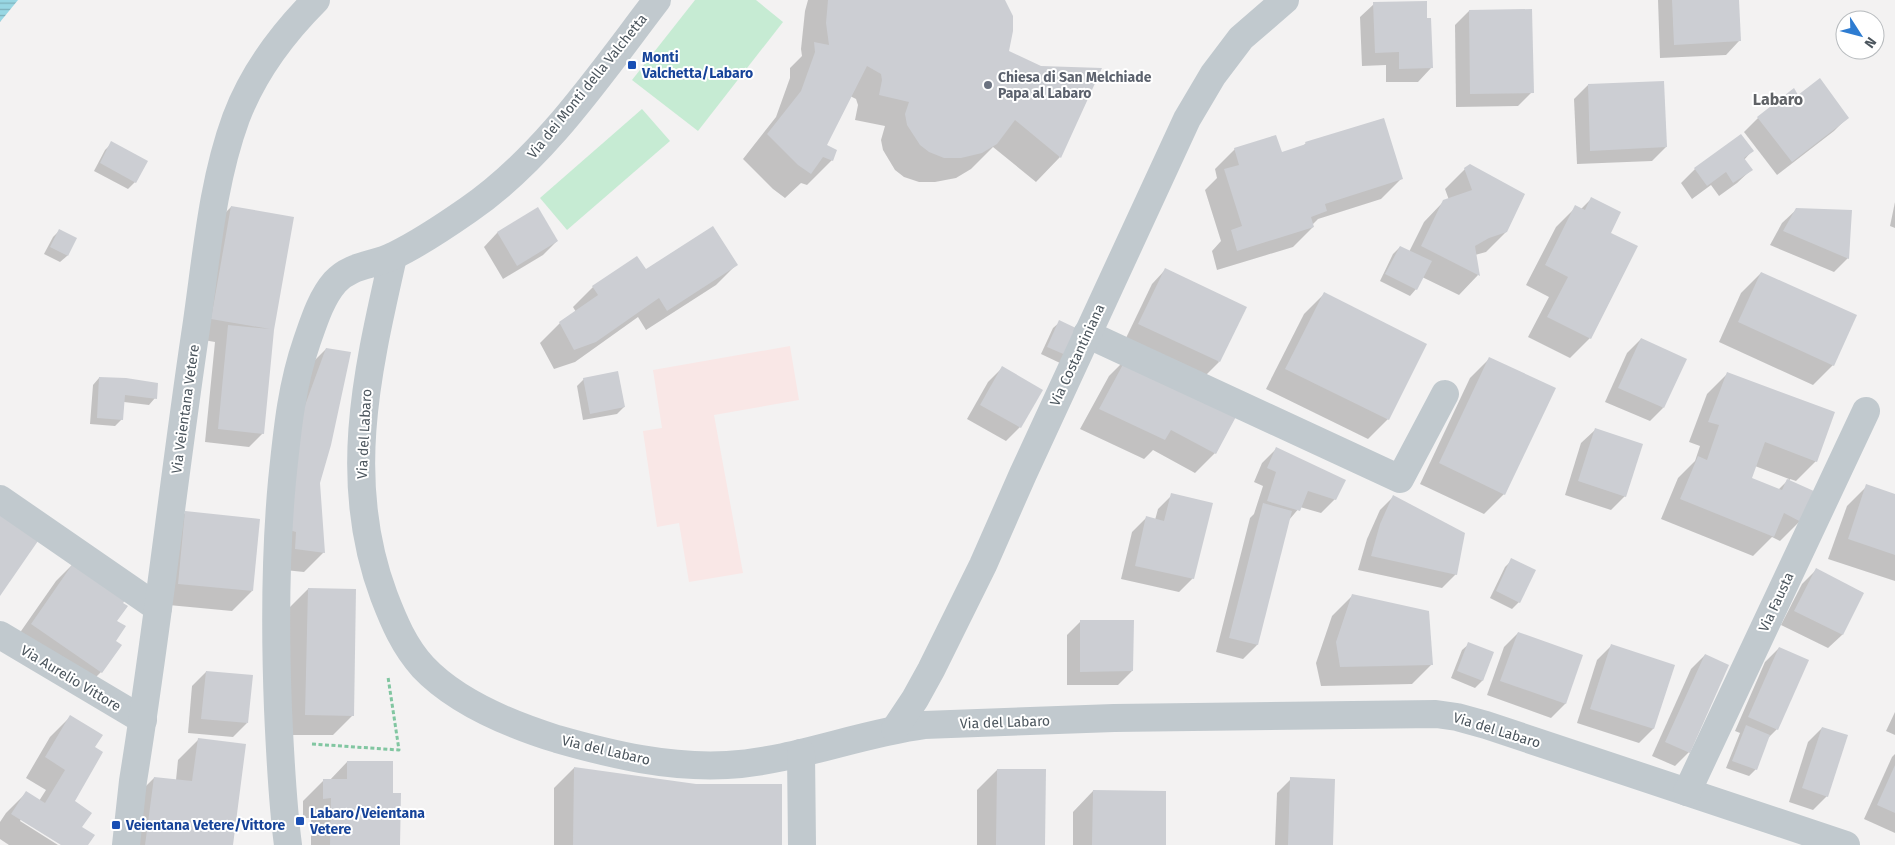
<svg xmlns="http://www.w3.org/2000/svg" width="1895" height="845" font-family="'Fira Sans',sans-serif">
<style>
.medical{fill:#f9e7e6}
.park{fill:#c6ebd3}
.water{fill:url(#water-rules)}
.shadow{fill:#0003;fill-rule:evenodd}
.building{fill:#ccced3}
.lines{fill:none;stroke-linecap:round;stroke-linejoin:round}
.path{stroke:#81c6a1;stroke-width:3;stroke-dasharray:4 2.5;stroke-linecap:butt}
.street{stroke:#c1c9ce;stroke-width:28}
.transit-dot{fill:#1a4fb4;stroke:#fff;stroke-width:2}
.worship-dot{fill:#6b7280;stroke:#fff;stroke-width:2}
.labels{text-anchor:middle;stroke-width:4;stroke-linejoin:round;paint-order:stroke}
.transit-label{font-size:14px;font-weight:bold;fill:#164399;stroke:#fff;text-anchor:start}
.worship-label{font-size:14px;font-weight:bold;fill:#5b616d;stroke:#fff;text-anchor:start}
.street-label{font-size:14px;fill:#4b555d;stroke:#fff}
.quarter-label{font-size:16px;font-weight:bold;fill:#5f6266;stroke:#fff}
</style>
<defs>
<pattern id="water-rules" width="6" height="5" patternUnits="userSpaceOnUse" patternTransform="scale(1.25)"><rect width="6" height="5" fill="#98d7e3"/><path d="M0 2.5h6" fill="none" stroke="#7eb1bb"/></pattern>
</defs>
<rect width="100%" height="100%" fill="#f3f2f2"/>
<polygon class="medical" points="790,346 799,400 714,415 743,573 689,582 679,523 657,527 643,431 662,428 653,370"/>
<g class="park">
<polygon points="695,0 756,0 783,22 698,131 632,80"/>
<polygon points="642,109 670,141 567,230 540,198"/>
</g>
<polygon class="water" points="0,0 18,0 0,22"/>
<g class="shadow">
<polygon points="808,0 1003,0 1008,51 1060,157 1036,182 993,147 971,169 956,178 935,182 919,182 904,177 895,170 883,150 881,140 885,126 855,120 858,105 856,99 850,96 825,145 832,160 807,185 801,183 785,198 773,189 743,159 776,117 790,78 790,68 802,56 801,49 805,11"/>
<polygon points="1658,0 1737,0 1739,41 1726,55 1660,58"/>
<polygon points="1374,4 1426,19 1431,68 1418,82 1386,82 1386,65 1362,66 1360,17"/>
<polygon points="1469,11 1532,92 1518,106 1456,107 1455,25"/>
<polygon points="1588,85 1666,147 1652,161 1577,164 1574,99"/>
<polygon points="1798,97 1848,117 1834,131 1777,175 1744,132 1758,118"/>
<polygon points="1383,119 1401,179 1381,199 1318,219 1312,225 1313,227 1293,247 1217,270 1212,251 1221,241 1205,190 1217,178 1215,169 1235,149 1281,153 1302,147 1306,143"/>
<polygon points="1741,136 1752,151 1744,160 1751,170 1737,183 1719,196 1711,185 1692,199 1681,183 1695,169"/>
<polygon points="112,143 135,182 128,189 94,171 105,150"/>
<polygon points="1465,169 1506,232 1486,252 1475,255 1478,275 1459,295 1422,277 1416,289 1410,296 1380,281 1393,254 1400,247 1409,252 1424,222 1444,201 1449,200 1445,189"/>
<polygon points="1591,199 1609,234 1590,338 1570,358 1528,337 1549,297 1526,285 1556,227 1576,207 1581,209"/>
<polygon points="1895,202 1895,228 1890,226"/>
<polygon points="231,207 273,329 263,433 249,447 205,442 215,342 192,338 211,227"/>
<polygon points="537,209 557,241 543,255 503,279 484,247 497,233"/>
<polygon points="1797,209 1848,258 1834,272 1770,245 1782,223"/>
<polygon points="60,230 75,239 67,256 60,262 44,254 53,237"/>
<polygon points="736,265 716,285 646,330 638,317 575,362 554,369 540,343 560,323 576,312 573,307 593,287 645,270"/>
<polygon points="1165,270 1219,362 1205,376 1126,338 1152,284"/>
<polygon points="1761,273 1833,365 1813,385 1719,342 1741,293"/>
<polygon points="1324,294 1388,419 1368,439 1266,389 1304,314"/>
<polygon points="1060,322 1078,330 1060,363 1041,354 1053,328"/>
<polygon points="1641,339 1663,408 1650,421 1605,402 1627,353"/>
<polygon points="326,349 318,483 324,552 304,572 275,569 306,369"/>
<polygon points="1129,356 1215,453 1195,473 1153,450 1144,459 1080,429 1109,376"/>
<polygon points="1490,358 1504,494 1484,514 1420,484 1470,378"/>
<polygon points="1002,368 1041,390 1020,427 1006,441 967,419 988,382"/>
<path d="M1727,374L1816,461L1796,481L1790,479L1789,481L1800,521L1780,541L1772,537L1753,556L1661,519L1678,478L1695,461L1700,446L1689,442L1707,394ZM1755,466L1789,479L1778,490L1750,479Z"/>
<polygon points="99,378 155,398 149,405 124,402 122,419 115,426 90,424 93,385"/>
<polygon points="584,379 624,407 617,414 583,420 577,386"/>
<polygon points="1595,430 1625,496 1611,510 1565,495 1581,443"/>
<polygon points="1276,449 1335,499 1321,513 1300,507 1289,520 1257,645 1243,659 1216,652 1250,518 1254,514 1263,486 1254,482 1262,463"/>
<polygon points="1867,486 1895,495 1895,581 1828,559 1847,506"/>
<polygon points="1172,495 1193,578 1179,592 1121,579 1132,532 1146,518 1155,520 1158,509"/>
<polygon points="1394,496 1456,574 1442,588 1358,570 1367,539 1380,510"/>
<polygon points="186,512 252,591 232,611 158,604 166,532"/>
<polygon points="1512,560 1519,602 1512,609 1490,598 1505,567"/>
<polygon points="76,561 121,603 116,621 114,641 101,672 81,692 12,644 56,581"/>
<polygon points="1816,570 1863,593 1842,635 1828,648 1781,625 1802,584"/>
<polygon points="308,589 353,715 333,735 286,735 288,609"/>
<polygon points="1352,596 1432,664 1412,684 1321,686 1316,663 1332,616"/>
<polygon points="1081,621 1132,671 1118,685 1067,685 1067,635"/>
<polygon points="1518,633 1581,656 1565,704 1551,718 1487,695 1504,647"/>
<polygon points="1469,644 1493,653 1482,681 1475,688 1451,678 1462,650"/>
<polygon points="1611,646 1673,666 1653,729 1639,743 1577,723 1597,660"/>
<polygon points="1779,648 1777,729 1768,738 1756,769 1749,776 1726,768 1740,733 1735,731 1765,662"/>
<polygon points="1705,655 1727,665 1689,752 1675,766 1652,756 1691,669"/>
<polygon points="206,672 247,723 233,737 188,733 192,686"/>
<polygon points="1895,712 1895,735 1886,731"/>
<polygon points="70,717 93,748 74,802 87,845 63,845 21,819 20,821 58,845 9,845 0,839 0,822 6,813 26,793 39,801 46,790 26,778 50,737"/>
<polygon points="1822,728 1827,796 1813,810 1789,802 1808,742"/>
<polygon points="198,740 232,845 128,845 134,798 154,778 176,780 178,760"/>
<polygon points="1895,754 1895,833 1864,819 1892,757"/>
<polygon points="347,762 392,794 399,845 311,845 311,818 303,818 303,801 323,781 329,781"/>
<polygon points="574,768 781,845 554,845 554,788"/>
<polygon points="997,770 1044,845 977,845 977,790"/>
<polygon points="1291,779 1332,845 1275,845 1277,793"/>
<polygon points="1093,791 1165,845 1073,845 1073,812"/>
</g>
<g class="building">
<polygon points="828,0 1005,0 1013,16 1013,31 1009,51 1041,66 1102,68 1061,158 1015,120 997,144 982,153 961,158 944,158 929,152 920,145 907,125 905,114 909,102 879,95 882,80 881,74 867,66 827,145 837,150 833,161 823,157 811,174 798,165 767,134 801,91 815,52 814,42 829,45 826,23"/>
<polygon points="1672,0 1739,0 1741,41 1674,45"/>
<polygon points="1427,1 1427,18 1431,18 1433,68 1399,69 1399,52 1375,53 1373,2"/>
<polygon points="1532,9 1534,93 1470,94 1469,10"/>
<polygon points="1820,78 1849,118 1792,162 1757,117 1794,88 1798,95"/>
<polygon points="1664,81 1667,147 1590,151 1588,84"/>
<polygon points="1384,118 1403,179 1325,204 1327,211 1311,217 1314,227 1237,251 1231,230 1242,226 1224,169 1239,165 1234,148 1276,135 1282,152 1306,144 1305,142"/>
<polygon points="1741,134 1754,151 1744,158 1753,170 1733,183 1726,172 1707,186 1694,168"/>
<polygon points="111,141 148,161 136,183 100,163"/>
<polygon points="1470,164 1525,194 1507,232 1489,238 1475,246 1480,276 1421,246 1443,200 1472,190 1464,168"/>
<polygon points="1591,197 1621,212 1611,233 1638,246 1591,339 1547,317 1568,277 1545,265 1575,205 1585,210"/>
<polygon points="231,206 294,217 274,330 264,434 218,429 228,325 270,329 211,319"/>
<polygon points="538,207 558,241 517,266 497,232"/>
<polygon points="1796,208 1852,210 1849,259 1783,231"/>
<polygon points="713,226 738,265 667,311 659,298 596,342 574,350 559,322 598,295 592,286 637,256 646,269"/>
<polygon points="59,229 77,238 68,256 50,247"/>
<polygon points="1400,246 1432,261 1417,290 1385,274"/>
<polygon points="1165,268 1247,307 1220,362 1138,324"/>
<polygon points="1761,272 1857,315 1834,366 1738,322"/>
<polygon points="1324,292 1427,344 1389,420 1285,369"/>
<polygon points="1059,320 1080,330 1068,356 1047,347"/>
<polygon points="1641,338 1687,359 1664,408 1618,388"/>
<polygon points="326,348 351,352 331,445 320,483 325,553 295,549 296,532 289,530 295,469 304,408"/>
<polygon points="1128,355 1238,413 1216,454 1171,430 1165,440 1099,409"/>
<polygon points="1489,357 1556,388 1505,495 1439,463"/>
<polygon points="1002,366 1043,390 1021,428 980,405"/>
<polygon points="618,371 625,407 590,414 583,378"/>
<polygon points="1727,372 1835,412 1817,462 1765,442 1752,478 1782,490 1787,479 1816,492 1801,522 1784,513 1774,537 1680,499 1698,456 1707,460 1719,425 1708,422"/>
<polygon points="99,377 126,378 158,383 157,399 125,395 123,420 97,418"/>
<polygon points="1595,428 1643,444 1626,497 1578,481"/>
<polygon points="1276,447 1346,480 1336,500 1308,491 1300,511 1267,501 1276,472 1267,468"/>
<polygon points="1866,484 1895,494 1895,555 1848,539"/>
<polygon points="1171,493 1213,503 1194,579 1135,566 1146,516 1164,521"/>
<polygon points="1393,495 1465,533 1457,575 1371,556 1380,524"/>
<polygon points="1263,503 1292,511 1258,645 1229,638"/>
<polygon points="0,511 40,538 0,596"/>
<polygon points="185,511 260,519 253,591 178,584"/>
<polygon points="1511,558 1536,570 1520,603 1496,591"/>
<polygon points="76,559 129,596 123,603 128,606 117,621 126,626 116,641 122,645 102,673 31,624"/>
<polygon points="1816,568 1864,593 1843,635 1794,611"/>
<polygon points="308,588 356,589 354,716 305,715"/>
<polygon points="1352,594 1429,611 1433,665 1340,667 1336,642"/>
<polygon points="1080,620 1134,620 1133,671 1080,672"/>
<polygon points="1518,632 1583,655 1566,704 1500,681"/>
<polygon points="1468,642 1494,652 1483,681 1457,671"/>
<polygon points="1611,644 1675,665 1654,729 1590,709"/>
<polygon points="1779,647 1809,660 1778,730 1748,717"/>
<polygon points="1705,654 1729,665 1690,753 1665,742"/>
<polygon points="206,671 253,675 248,723 201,719"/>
<polygon points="70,715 103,735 95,747 103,752 75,801 92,813 82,827 95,835 88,845 61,845 11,814 26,791 45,803 65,770 45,757"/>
<polygon points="1746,725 1770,735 1757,770 1732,761"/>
<polygon points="1822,727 1848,735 1828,797 1802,788"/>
<polygon points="198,738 246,744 233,845 145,845 154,777 192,781"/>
<polygon points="347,761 393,761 393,793 401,793 400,845 330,845 331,798 323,799 323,779 347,779"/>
<polygon points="1895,765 1895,813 1877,805"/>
<polygon points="574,767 696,784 782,784 782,845 573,845"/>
<polygon points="997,769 1046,769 1045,845 996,845"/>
<polygon points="1290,777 1335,779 1333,845 1288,845"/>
<polygon points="1093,790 1166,791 1166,845 1092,845"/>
</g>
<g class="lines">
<polyline class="path" points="312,744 399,750 388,677"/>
<g class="street">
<path d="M393,257C367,372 341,481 384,596C394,622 404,646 423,667C456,702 512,725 557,739C613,755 669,768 727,765C795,761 857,734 924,725L1114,718L1436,714L1457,717L1486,725L1846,845"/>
<polyline points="1087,334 1400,479 1445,394"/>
<polyline points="0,499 158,608"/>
<polyline points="0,635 143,720"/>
<polyline points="895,729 915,699 931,670 983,565 1023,474 1187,119 1213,75 1241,38 1285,0"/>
<polyline points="801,753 802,845"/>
<polyline points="1687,792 1866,411"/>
<path d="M126,845L133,781C157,633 173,483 195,335C206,263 211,186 236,118C253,73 282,34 316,0"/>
<path d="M288,845C282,800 280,754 278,709C275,632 275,557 282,481C287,433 291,387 307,341C314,321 321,298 335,282C351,264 375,266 395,255C420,243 445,226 468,210C544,158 601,73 657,0"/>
</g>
</g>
<g class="transit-dot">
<rect x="627" y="60" width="10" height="10" rx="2.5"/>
<rect x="295" y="816" width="10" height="10" rx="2.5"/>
<rect x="111" y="820" width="10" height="10" rx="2.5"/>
</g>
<circle class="worship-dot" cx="988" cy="85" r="5"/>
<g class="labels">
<g class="transit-label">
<text x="642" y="62">Monti<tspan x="642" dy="16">Valchetta/Labaro</tspan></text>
<text x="310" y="818">Labaro/Veientana<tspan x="310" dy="16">Vetere</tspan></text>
<text x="126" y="830">Veientana Vetere/Vittore</text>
</g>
<g class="worship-label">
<text x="998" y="82">Chiesa di San Melchiade<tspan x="998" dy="16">Papa al Labaro</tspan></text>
</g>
<g class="street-label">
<text transform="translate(587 86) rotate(-51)" y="5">Via dei Monti della Valchetta</text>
<text transform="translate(1077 355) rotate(-65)" y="5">Via Costantiniana</text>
<text transform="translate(185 409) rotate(-82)" y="5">Via Veientana Vetere</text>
<text transform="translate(364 434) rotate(-87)" y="5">Via del Labaro</text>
<text transform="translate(1776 602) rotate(-65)" y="5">Via Fausta</text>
<text transform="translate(71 678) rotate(31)" y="5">Via Aurelio Vittore</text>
<text transform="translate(1005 722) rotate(-2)" y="5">Via del Labaro</text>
<text transform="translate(1497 730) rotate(17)" y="5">Via del Labaro</text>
<text transform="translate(606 750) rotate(13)" y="5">Via del Labaro</text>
</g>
<g class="quarter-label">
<text x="1778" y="105">Labaro</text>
</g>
</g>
<g transform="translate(1860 35) rotate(126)"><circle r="24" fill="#ffffff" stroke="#b7bbbe"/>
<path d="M0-4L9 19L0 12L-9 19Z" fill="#2e7cd1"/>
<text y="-8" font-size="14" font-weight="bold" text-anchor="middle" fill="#4b555d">N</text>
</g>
</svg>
